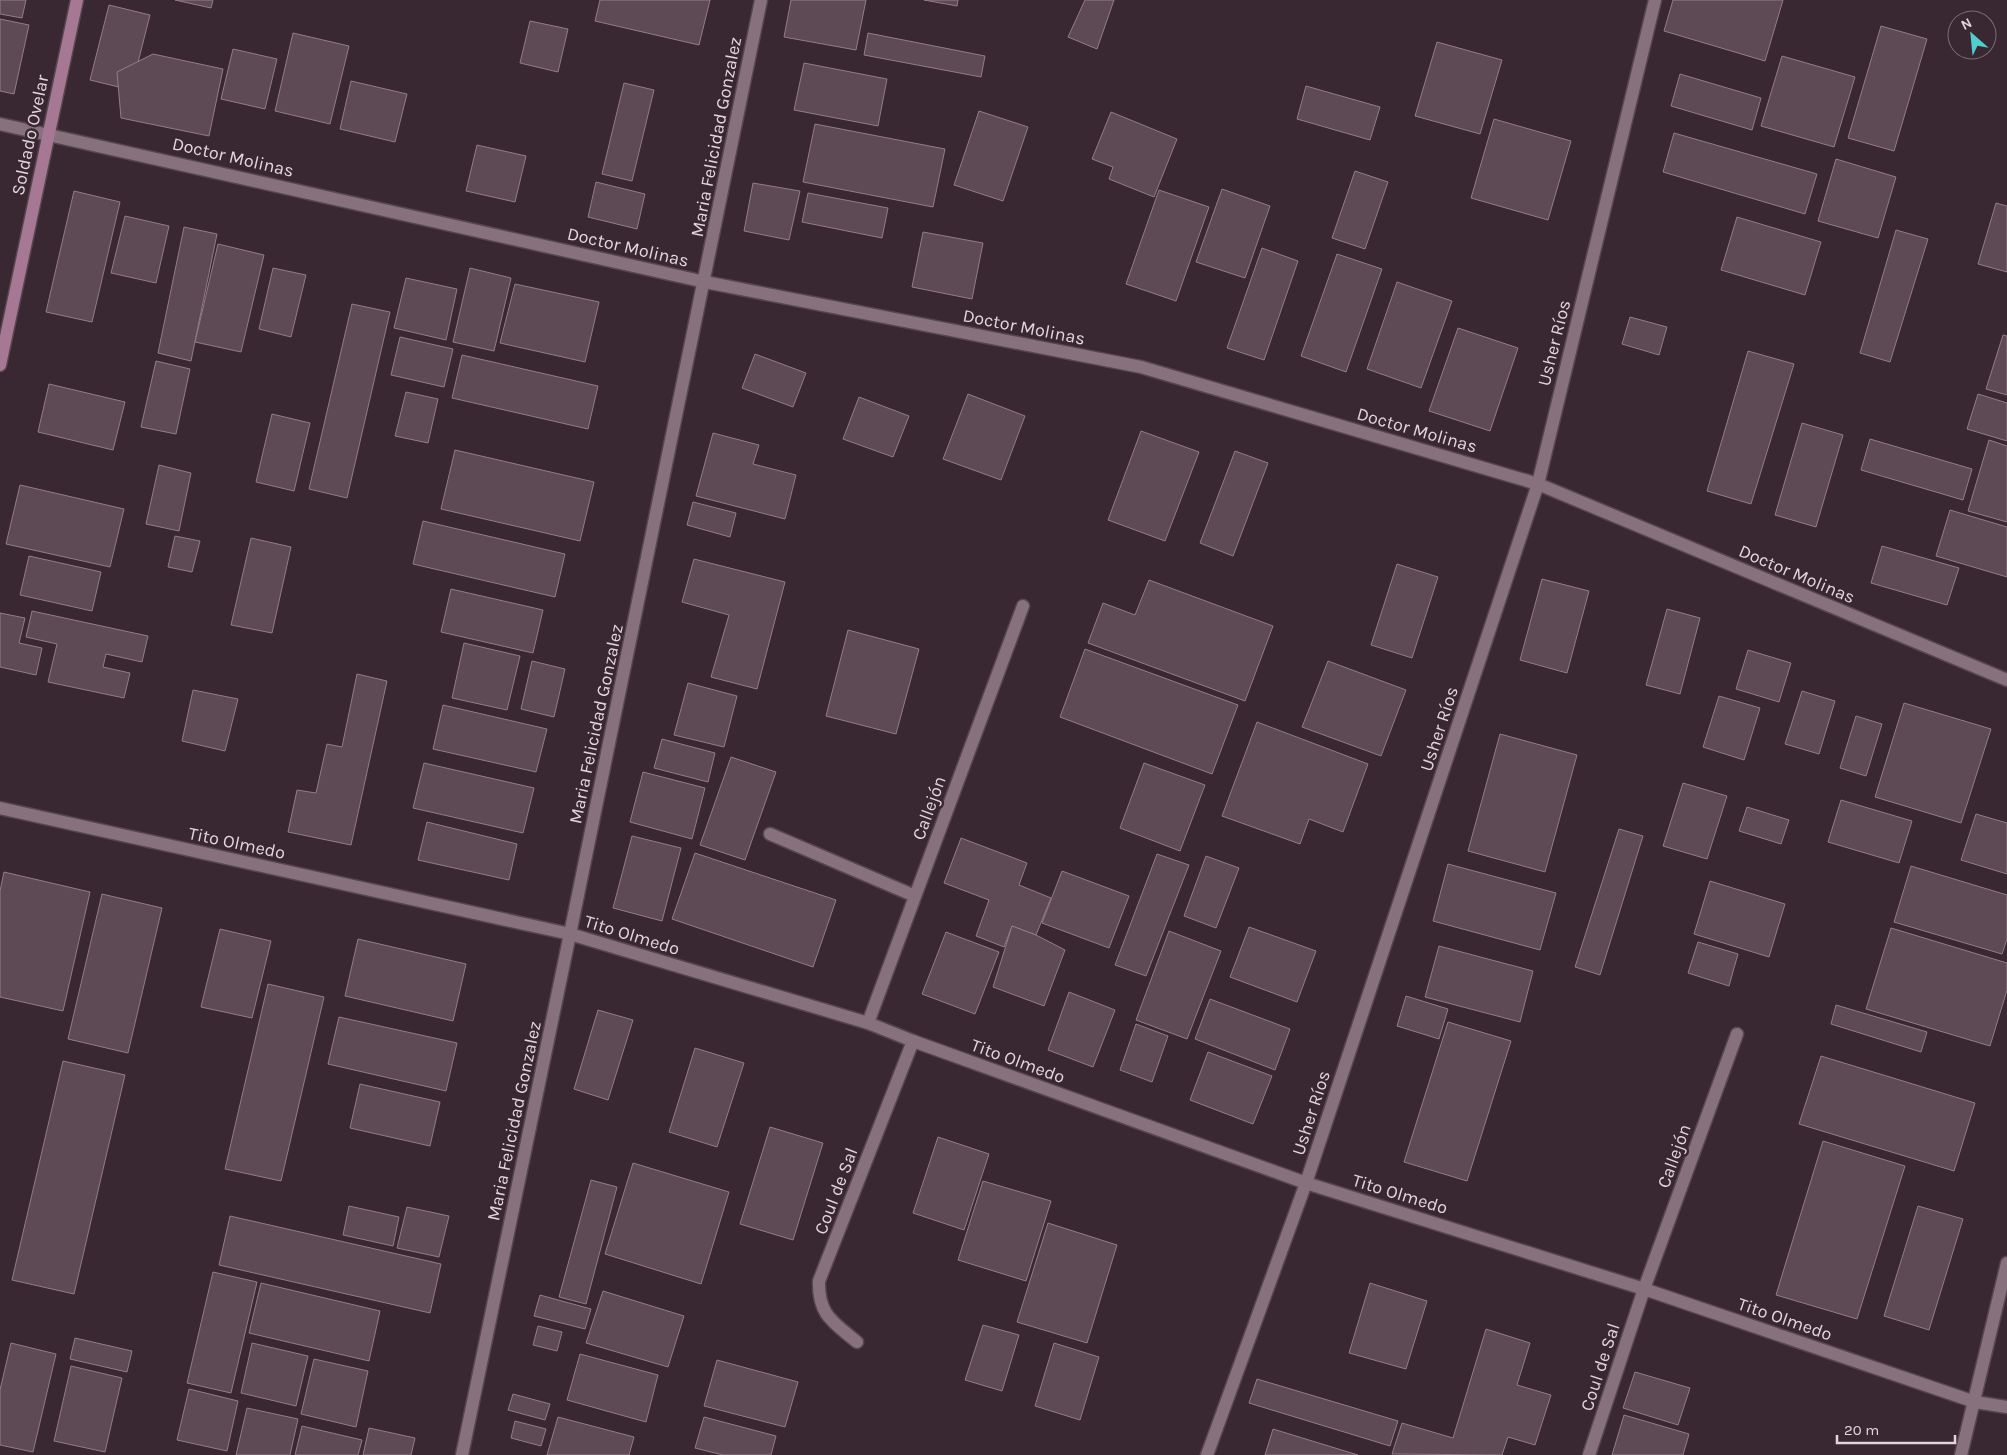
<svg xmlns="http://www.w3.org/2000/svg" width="2007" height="1455" font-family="Karla,sans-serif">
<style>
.building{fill:#5e4a55;stroke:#937c88}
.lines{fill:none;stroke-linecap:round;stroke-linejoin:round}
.service-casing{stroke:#564650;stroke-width:15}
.minor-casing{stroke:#564650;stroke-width:15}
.tertiary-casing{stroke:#564650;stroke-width:15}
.secondary-casing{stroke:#564650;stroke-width:15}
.service{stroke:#87717d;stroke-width:12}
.minor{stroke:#87717d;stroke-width:12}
.tertiary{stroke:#87717d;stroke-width:12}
.secondary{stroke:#a77893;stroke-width:12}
.labels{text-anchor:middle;stroke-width:5;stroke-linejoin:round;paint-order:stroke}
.street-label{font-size:18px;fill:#e2d5dc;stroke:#392731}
</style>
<rect width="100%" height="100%" fill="#392731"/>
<g class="building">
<polygon points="0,0 26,0 22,18 0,14"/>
<polygon points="175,0 213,0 211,8"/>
<polygon points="600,0 710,0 699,45 595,21"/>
<polygon points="791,0 866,0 856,50 784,37"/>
<polygon points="924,0 958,0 957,6"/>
<polygon points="1085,0 1114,0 1097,49 1068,37"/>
<polygon points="1673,0 1783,0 1765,61 1664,31"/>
<polygon points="109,5 150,15 131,90 90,80"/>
<polygon points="0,19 29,25 14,94 0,91"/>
<polygon points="530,21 568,29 558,72 520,63"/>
<polygon points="1881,26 1927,39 1894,151 1848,138"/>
<polygon points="293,33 349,46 330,124 275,111"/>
<polygon points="868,33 985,56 981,77 864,55"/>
<polygon points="1437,42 1502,60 1480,134 1415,116"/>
<polygon points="233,49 277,59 265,109 221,99"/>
<polygon points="153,54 223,69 209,136 121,118 117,72"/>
<polygon points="1782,56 1855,77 1834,147 1761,126"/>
<polygon points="804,63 887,79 878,126 794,110"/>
<polygon points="1680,74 1761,98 1752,130 1671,106"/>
<polygon points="351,81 407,94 395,142 340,129"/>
<polygon points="624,83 654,90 632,181 602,174"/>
<polygon points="1306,86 1380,107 1370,140 1297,119"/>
<polygon points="979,111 1028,127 1003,201 954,185"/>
<polygon points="1111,112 1177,139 1154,197 1109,179 1113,167 1092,159"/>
<polygon points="1494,119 1571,141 1548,220 1471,198"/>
<polygon points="815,124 945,149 933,207 803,182"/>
<polygon points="1674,133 1817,174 1805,214 1663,172"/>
<polygon points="477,145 526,156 515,202 466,191"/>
<polygon points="1836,159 1896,177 1878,238 1818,221"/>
<polygon points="1355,171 1388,182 1365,249 1332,238"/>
<polygon points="596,182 645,194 637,229 588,217"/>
<polygon points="753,183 800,191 789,240 744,231"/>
<polygon points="1222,189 1270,206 1245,278 1196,262"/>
<polygon points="1159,190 1209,207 1176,301 1126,284"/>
<polygon points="74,191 120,202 92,322 46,312"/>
<polygon points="808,193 888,208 882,238 802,222"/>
<polygon points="1996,203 2007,206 2007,272 1978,264"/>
<polygon points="125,216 169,226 156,283 111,273"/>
<polygon points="1737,217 1821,242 1805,295 1721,270"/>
<polygon points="184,227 217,234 191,361 158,353"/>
<polygon points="1896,230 1928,239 1890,362 1860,353"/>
<polygon points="923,232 983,243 972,299 912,287"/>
<polygon points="218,244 264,255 241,352 195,342"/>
<polygon points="1262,248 1298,261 1264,360 1227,348"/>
<polygon points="1337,254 1382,269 1346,372 1301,356"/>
<polygon points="273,268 306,275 291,337 259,329"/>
<polygon points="470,268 511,278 494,351 453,342"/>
<polygon points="406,278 457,289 446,340 394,328"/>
<polygon points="1397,282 1452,301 1421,388 1367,369"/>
<polygon points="515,284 599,302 585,362 500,343"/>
<polygon points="352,304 390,312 347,498 309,489"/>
<polygon points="1630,317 1667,327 1659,355 1622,344"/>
<polygon points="1458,328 1518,348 1490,431 1429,411"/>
<polygon points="2003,335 2007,336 2007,395 1986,389"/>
<polygon points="400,337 453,349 444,387 391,375"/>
<polygon points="1748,351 1794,364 1751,504 1707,491"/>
<polygon points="755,354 806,373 793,407 742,388"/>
<polygon points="462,355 598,386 588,429 452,398"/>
<polygon points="156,361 190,369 176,434 141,427"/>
<polygon points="49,384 125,402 113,450 38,432"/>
<polygon points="406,392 438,399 428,443 395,436"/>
<polygon points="968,394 1025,416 1001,480 943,459"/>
<polygon points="1978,394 2007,403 2007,441 1967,429"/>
<polygon points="859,397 909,416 893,457 843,439"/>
<polygon points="272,414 310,423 294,491 256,482"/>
<polygon points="1802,423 1843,435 1816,527 1775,515"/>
<polygon points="1141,431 1199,452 1165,541 1108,520"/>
<polygon points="713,433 759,445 753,464 796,475 785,519 696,496"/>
<polygon points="1870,439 1972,469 1963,500 1861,470"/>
<polygon points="1989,440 2007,446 2007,522 1968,511"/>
<polygon points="455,450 594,482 580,541 441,509"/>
<polygon points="1235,451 1268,463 1233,556 1200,543"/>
<polygon points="159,465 191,473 179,531 146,524"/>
<polygon points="20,485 124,509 110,567 6,544"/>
<polygon points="693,502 736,513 730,537 687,525"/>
<polygon points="1950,510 2007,527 2007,577 1936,556"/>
<polygon points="423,521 565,554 555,597 413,564"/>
<polygon points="175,536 200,541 192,572 168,567"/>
<polygon points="251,538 291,547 272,633 231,625"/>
<polygon points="1882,546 1959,568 1947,605 1871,583"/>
<polygon points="29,556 101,572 92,611 20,595"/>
<polygon points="694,559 785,582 757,689 711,677 729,615 682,602"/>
<polygon points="1397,564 1438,577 1412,658 1371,645"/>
<polygon points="1542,579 1589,591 1567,673 1520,660"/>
<polygon points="1149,580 1273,626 1245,701 1088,643 1103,603 1135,615"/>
<polygon points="451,589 543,610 533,653 441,632"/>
<polygon points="1667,609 1700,618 1680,694 1646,685"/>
<polygon points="32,611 148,636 142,662 106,654 103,667 130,673 124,698 48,682 57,644 26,637"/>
<polygon points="0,613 25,618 19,643 42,648 36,675 0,667"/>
<polygon points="848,630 919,649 896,734 826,716"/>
<polygon points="464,643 520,656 507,710 452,698"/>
<polygon points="1085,649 1238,705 1212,774 1060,717"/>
<polygon points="1748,650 1791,663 1779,702 1736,689"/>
<polygon points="532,661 565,669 554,717 521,709"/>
<polygon points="1328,661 1406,690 1381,756 1302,727"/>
<polygon points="357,674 387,681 351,845 288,832 297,790 316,793 327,744 342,747"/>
<polygon points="688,683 737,696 724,747 674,735"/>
<polygon points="193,690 238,699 225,751 182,741"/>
<polygon points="1802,691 1835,701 1819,754 1785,744"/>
<polygon points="1719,696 1760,708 1744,760 1703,747"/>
<polygon points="1904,703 1991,729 1961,823 1875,797"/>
<polygon points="443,705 547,729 536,772 433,749"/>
<polygon points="1856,716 1882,724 1866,776 1840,768"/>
<polygon points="1257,722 1368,764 1343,832 1309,819 1300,844 1222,816"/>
<polygon points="1500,734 1577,755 1545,872 1468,851"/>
<polygon points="662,739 715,753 708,782 654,768"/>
<polygon points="731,757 776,772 745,860 700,845"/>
<polygon points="424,763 534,788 523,833 413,808"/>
<polygon points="1144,763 1205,785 1180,851 1120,828"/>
<polygon points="643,772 705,788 692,839 630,822"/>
<polygon points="1683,783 1727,796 1707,859 1663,846"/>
<polygon points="1841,800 1912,821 1899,863 1828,842"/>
<polygon points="1747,807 1789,820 1781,844 1739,831"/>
<polygon points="1976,814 2007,823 2007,874 1961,860"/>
<polygon points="427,822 517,844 509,880 418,860"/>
<polygon points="1619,829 1643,836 1600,975 1575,967"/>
<polygon points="632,836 681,848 662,921 613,908"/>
<polygon points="961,838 1027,863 1019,885 1051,898 1036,935 1012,926 1004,947 976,936 989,900 944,883"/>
<polygon points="695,853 836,900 813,967 672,919"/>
<polygon points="1157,854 1189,865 1146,976 1115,965"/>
<polygon points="1206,856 1239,868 1216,928 1184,916"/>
<polygon points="1448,864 1556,893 1540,950 1433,921"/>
<polygon points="1911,866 2007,895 2007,939 2002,954 1894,922"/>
<polygon points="1062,871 1129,896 1109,948 1042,923"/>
<polygon points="4,872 90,892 63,1011 0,997 0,891"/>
<polygon points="1710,881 1785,904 1769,957 1694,934"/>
<polygon points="102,894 162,908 128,1053 68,1039"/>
<polygon points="1012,926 1036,935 1065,950 1044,1006 993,987"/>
<polygon points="1249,927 1316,951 1297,1002 1230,977"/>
<polygon points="1891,928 2007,963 2007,990 1990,1046 1866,1009"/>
<polygon points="220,929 271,941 252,1018 201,1007"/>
<polygon points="1169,931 1221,951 1187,1039 1136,1020"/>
<polygon points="946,932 999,952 975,1014 922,994"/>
<polygon points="358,939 466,964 453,1021 345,996"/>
<polygon points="1698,942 1738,954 1729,986 1688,973"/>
<polygon points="1439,946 1533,971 1520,1022 1425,997"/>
<polygon points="268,984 324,997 281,1181 225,1169"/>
<polygon points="1069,992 1115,1010 1093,1067 1048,1050"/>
<polygon points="1406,996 1448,1009 1439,1039 1397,1026"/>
<polygon points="1210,999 1290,1029 1275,1070 1195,1039"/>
<polygon points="1836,1005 1927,1032 1921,1052 1831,1024"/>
<polygon points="598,1010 633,1020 608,1100 574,1089"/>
<polygon points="339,1017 457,1043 446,1091 328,1064"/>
<polygon points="1448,1022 1511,1041 1467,1181 1404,1162"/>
<polygon points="1136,1024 1168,1036 1152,1082 1120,1070"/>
<polygon points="695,1048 744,1063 717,1147 669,1132"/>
<polygon points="1208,1052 1272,1076 1253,1124 1190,1100"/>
<polygon points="1821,1056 1975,1103 1954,1171 1799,1124"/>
<polygon points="63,1061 125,1075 74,1294 12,1280"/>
<polygon points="360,1084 440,1102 430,1146 350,1128"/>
<polygon points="770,1127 823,1143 793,1240 740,1224"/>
<polygon points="938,1137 989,1154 964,1230 913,1213"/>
<polygon points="1823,1141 1905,1166 1857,1319 1776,1295"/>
<polygon points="633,1163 729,1192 701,1284 605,1254"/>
<polygon points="591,1180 617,1187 586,1304 559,1297"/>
<polygon points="983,1181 1051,1201 1026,1281 958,1260"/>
<polygon points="349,1206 399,1217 393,1246 343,1235"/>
<polygon points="1918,1206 1963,1219 1929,1330 1884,1316"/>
<polygon points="407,1207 449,1216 439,1257 397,1248"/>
<polygon points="230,1216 441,1264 430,1313 219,1265"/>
<polygon points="1048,1223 1117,1245 1087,1343 1017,1322"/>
<polygon points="213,1272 257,1282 231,1393 187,1383"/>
<polygon points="261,1283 380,1311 369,1361 249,1333"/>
<polygon points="1370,1283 1427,1301 1406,1369 1349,1353"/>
<polygon points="603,1291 684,1316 668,1367 586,1343"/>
<polygon points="540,1295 591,1309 585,1329 534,1316"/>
<polygon points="983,1325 1019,1335 1002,1391 965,1380"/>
<polygon points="538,1326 562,1332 557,1351 533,1345"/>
<polygon points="1486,1329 1530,1343 1517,1385 1551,1395 1535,1445 1508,1437 1502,1455 1392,1454 1402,1423 1453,1438"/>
<polygon points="75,1338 132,1351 127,1372 70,1359"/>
<polygon points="11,1343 56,1354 33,1452 0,1445 0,1390"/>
<polygon points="252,1343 308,1356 296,1406 241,1393"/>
<polygon points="1054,1343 1099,1357 1080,1420 1035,1406"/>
<polygon points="580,1354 658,1375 646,1422 567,1400"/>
<polygon points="314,1359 368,1371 356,1427 301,1414"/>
<polygon points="717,1360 798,1382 785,1427 704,1406"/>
<polygon points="71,1366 122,1378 105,1452 54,1441"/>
<polygon points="1635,1372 1690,1388 1678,1425 1623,1408"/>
<polygon points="1257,1379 1398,1421 1390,1446 1249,1403"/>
<polygon points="189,1389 238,1401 227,1451 177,1440"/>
<polygon points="513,1394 550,1404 545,1420 508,1410"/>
<polygon points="247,1408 298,1419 290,1455 236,1455"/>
<polygon points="1624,1415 1689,1434 1683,1455 1612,1455"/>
<polygon points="558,1417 634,1437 629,1455 547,1455"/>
<polygon points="704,1417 776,1436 771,1455 723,1455 695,1448"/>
<polygon points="515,1421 546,1429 541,1446 511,1438"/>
<polygon points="302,1426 362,1440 358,1455 295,1455"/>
<polygon points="369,1428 415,1438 411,1455 363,1455"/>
<polygon points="1273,1429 1358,1455 1265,1455"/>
</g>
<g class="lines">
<defs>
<polyline id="service" points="770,834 915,896"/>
<g id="minor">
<polyline points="0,124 705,282 1141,367 1538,484 2007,680"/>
<polyline points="0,808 570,934 868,1023 913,1041 1306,1183 1644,1289 1975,1402 2007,1407"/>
<polyline points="868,1023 1023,606"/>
<path d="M857,1342C833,1322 818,1315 819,1281L913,1041"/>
<polyline points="462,1455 570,934 761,0"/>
<polyline points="1207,1455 1306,1183 1538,484 1655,0"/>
<polyline points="1589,1455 1644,1289 1737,1034"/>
</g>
<polyline id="tertiary" points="1961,1455 2007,1263"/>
<polyline id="secondary" points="0,365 77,0"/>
</defs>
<use href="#service" class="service-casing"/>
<use href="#minor" class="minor-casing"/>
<use href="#tertiary" class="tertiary-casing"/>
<use href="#secondary" class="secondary-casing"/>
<use href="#service" class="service"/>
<use href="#minor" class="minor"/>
<use href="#tertiary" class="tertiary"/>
<use href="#secondary" class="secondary"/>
</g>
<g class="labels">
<g class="street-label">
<text transform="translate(30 135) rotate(-78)" y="6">Soldado Ovelar</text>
<text transform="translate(716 137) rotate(-79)" y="6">Maria Felicidad Gonzalez</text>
<text transform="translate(233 157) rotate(13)" y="6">Doctor Molinas</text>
<text transform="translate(628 247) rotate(13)" y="6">Doctor Molinas</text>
<text transform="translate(1024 327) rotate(11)" y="6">Doctor Molinas</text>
<text transform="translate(1554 343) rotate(-76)" y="6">Usher Ríos</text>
<text transform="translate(1417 430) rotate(16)" y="6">Doctor Molinas</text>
<text transform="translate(1797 574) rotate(23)" y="6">Doctor Molinas</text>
<text transform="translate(596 724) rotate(-78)" y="6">Maria Felicidad Gonzalez</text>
<text transform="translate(1439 729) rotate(-72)" y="6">Usher Ríos</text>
<text transform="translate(929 808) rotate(-70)" y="6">Callejón</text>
<text transform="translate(237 843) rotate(12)" y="6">Tito Olmedo</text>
<text transform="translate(632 935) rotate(17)" y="6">Tito Olmedo</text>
<text transform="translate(1018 1061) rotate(20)" y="6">Tito Olmedo</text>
<text transform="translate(1311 1113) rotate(-72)" y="6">Usher Ríos</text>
<text transform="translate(514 1121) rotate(-78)" y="6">Maria Felicidad Gonzalez</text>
<text transform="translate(1674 1156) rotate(-70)" y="6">Callejón</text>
<text transform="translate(836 1191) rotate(-69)" y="6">Coul de Sal</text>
<text transform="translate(1400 1194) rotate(17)" y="6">Tito Olmedo</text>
<text transform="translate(1785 1319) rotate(19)" y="6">Tito Olmedo</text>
<text transform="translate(1600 1367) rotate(-72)" y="6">Coul de Sal</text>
</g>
</g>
<g transform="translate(1972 35) rotate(333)"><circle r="24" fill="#392731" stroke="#7d6d75"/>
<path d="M0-4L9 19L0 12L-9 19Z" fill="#52cdcd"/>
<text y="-8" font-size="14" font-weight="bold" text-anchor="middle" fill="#e2d5dc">N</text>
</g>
<path d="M1837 1435v8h118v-8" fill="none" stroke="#e2d5dc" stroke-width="2.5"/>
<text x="1844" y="1435" font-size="15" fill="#e2d5dc" stroke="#392731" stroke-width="4" paint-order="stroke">20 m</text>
</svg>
